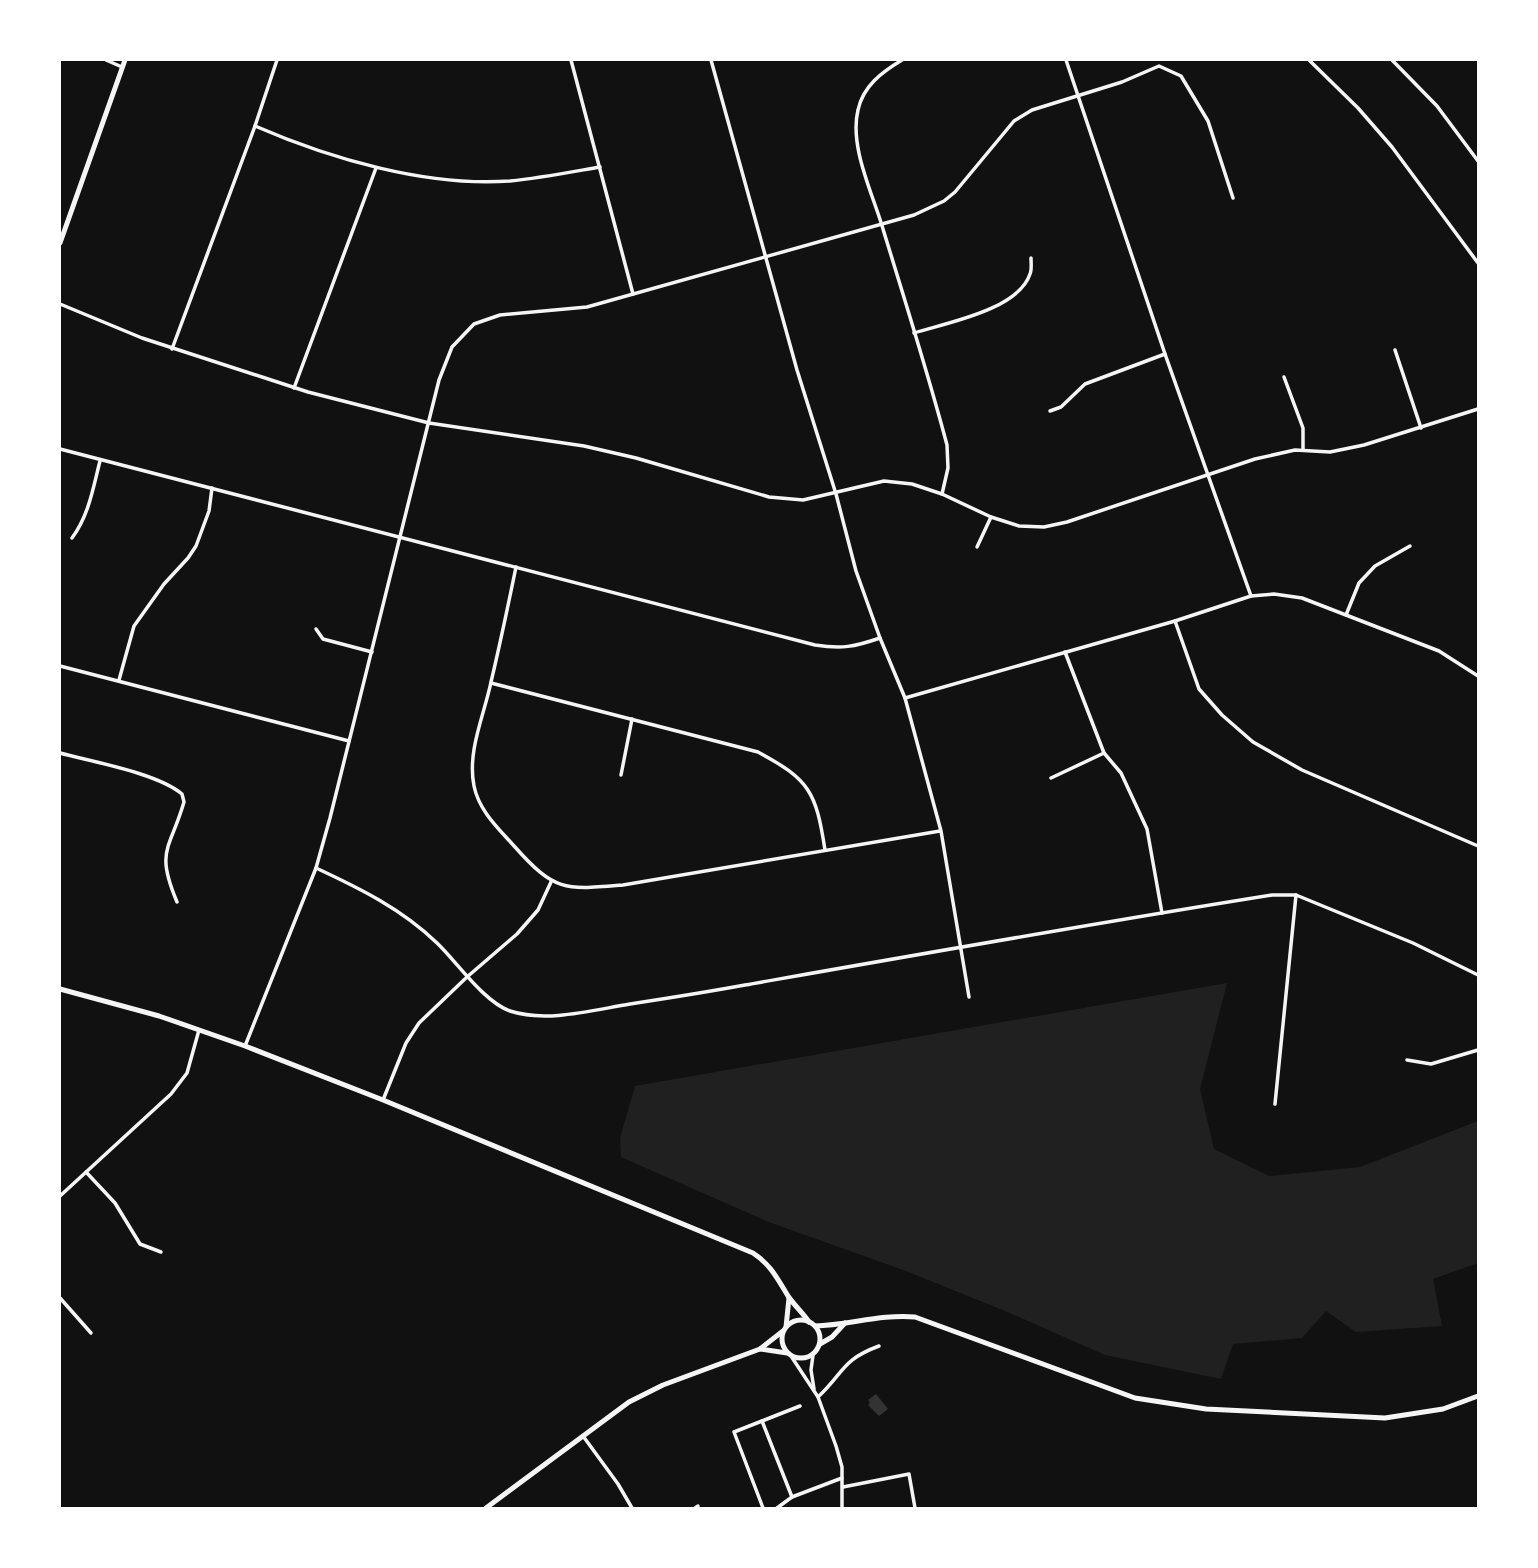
<svg xmlns="http://www.w3.org/2000/svg" width="1538" height="1568" viewBox="0 0 1538 1568" font-family="Lora,serif">
<style>
.green{fill:#202020}
.water{fill:#333}
.lines{fill:none;stroke-linecap:round;stroke-linejoin:round}
.minor{stroke:#f5f5f5;stroke-width:3.5}
.tertiary{stroke:#f5f5f5;stroke-width:5}
.secondary{stroke:#f5f5f5;stroke-width:5}
</style>
<rect width="100%" height="100%" fill="#111"/>
<path class="green" d="M1227,983l-27,106 14,60 55,27 91,-9 118,-46v142l-45,16 9,47 -86,6 -30,-21 -24,27 -69,6 -12,35 -116,-24 -100,-44 -99,-40 -140,-50 -145,-64 -1,-19 15,-52z"/>
<path class="water" d="M876,1394l12,15 -9,7 -11,-11 2,-2 -2,-3z"/>
<g class="lines">
<g class="minor">
<path d="M106,60l16,7"/>
<path d="M571,60l62,234"/>
<path d="M711,60l86,310 39,124 20,77 24,67 25,60 36,133 28,166"/>
<path d="M902,60c-20,12 -39,26 -44,50 -9,37 15,84 25,119 22,72 45,144 64,216l1,23 -6,26"/>
<path d="M1066,60l99,294 86,242"/>
<path d="M1309,60l49,48 34,39 86,116"/>
<path d="M1392,60l45,46 41,55"/>
<path d="M255,126c76,33 172,61 255,55 30,-3 61,-9 90,-14"/>
<path d="M60,304l82,34 166,54 121,31 155,23 52,12 133,39 34,3 81,-19 28,3 30,10 49,23 28,9 25,1 23,-5 188,-63 40,-9 35,2 34,-7 114,-36"/>
<path d="M914,333c32,-10 104,-23 116,-59 2,-4 1,-11 1,-16"/>
<path d="M172,349l83,-223 22,-66"/>
<path d="M1395,350l26,78"/>
<path d="M1284,377l19,51v22"/>
<path d="M294,388l82,-220"/>
<path d="M1050,411l11,-4 24,-23 80,-30"/>
<path d="M60,449l755,196c27,4 39,2 65,-7"/>
<path d="M72,538c17,-23 21,-50 28,-77"/>
<path d="M977,547l14,-30"/>
<path d="M516,567c-8,39 -16,77 -25,115 -7,34 -24,69 -17,104 5,25 25,43 41,61 40,45 50,43 108,38l317,-54"/>
<path d="M1346,615l13,-32 16,-17 35,-20"/>
<path d="M1175,621l24,68 23,26 31,27 49,28 176,76"/>
<path d="M316,629l7,10 49,13"/>
<path d="M1065,652l39,101 17,20 26,56 15,84"/>
<path d="M60,666l289,75"/>
<path d="M119,680l15,-54 30,-42 24,-26 8,-12 13,-35 3,-23"/>
<path d="M491,683l267,69c52,28 58,40 67,98"/>
<path d="M905,698l270,-77 76,-25 23,-2 28,4 137,53 39,25"/>
<path d="M60,753c33,9 97,20 122,41l2,8c-14,48 -29,48 -7,100"/>
<path d="M621,775l11,-56"/>
<path d="M1051,778l53,-25"/>
<path d="M316,868c43,20 86,41 121,75 19,18 47,59 73,68 37,12 83,-1 120,-7 39,-6 77,-12 115,-19 176,-31 351,-62 527,-90h24l117,48 65,32"/>
<path d="M245,1046l71,-178 14,-50 109,-438 13,-33 22,-23 26,-9 87,-8 327,-92 30,-14 11,-9 59,-71 18,-11 90,-28 37,-16 22,10 27,45 25,77"/>
<path d="M1407,1060l24,4 47,-14"/>
<path d="M383,1100l23,-57 13,-20 48,-46 50,-43 21,-24 13,-28"/>
<path d="M1275,1104l21,-209"/>
<path d="M86,1172l29,31 25,41 21,8"/>
<path d="M60,1196l111,-102 16,-21 12,-43"/>
<path d="M60,1298l31,35"/>
<path d="M813,1355l-2,15 3,19"/>
<path d="M791,1356l27,41 18,49 6,21v41"/>
<path d="M818,1397c26,-24 23,-37 61,-51"/>
<path d="M762,1421l38,-15"/>
<path d="M583,1436l35,48 14,24"/>
<path d="M843,1487l66,-13 6,34"/>
<path d="M695,1508l3,-2"/>
<path d="M763,1508l-29,-76 28,-11 30,76 50,-19"/>
<path d="M777,1508l15,-11"/>
</g>
<g class="tertiary">
<path d="M60,989l99,27 86,30 138,54 370,153c18,12 24,25 35,43 6,9 15,17 21,26"/>
<path d="M786,1327l3,-29"/>
</g>
<g class="secondary">
<path d="M60,243l65,-183"/>
<circle cx="801" cy="1339" r="19"/>
<path d="M815,1326c34,-1 66,-12 100,-9l220,81 71,11 179,9 58,-9 35,-13"/>
<path d="M820,1344l12,-7 13,-14"/>
<path d="M760,1349l27,4"/>
<path d="M486,1508l143,-106 34,-17 97,-36 23,-18"/>
</g>
</g>
<rect width="1538" height="1568" fill="none" stroke="#ffffff" stroke-width="122"/>
</svg>
